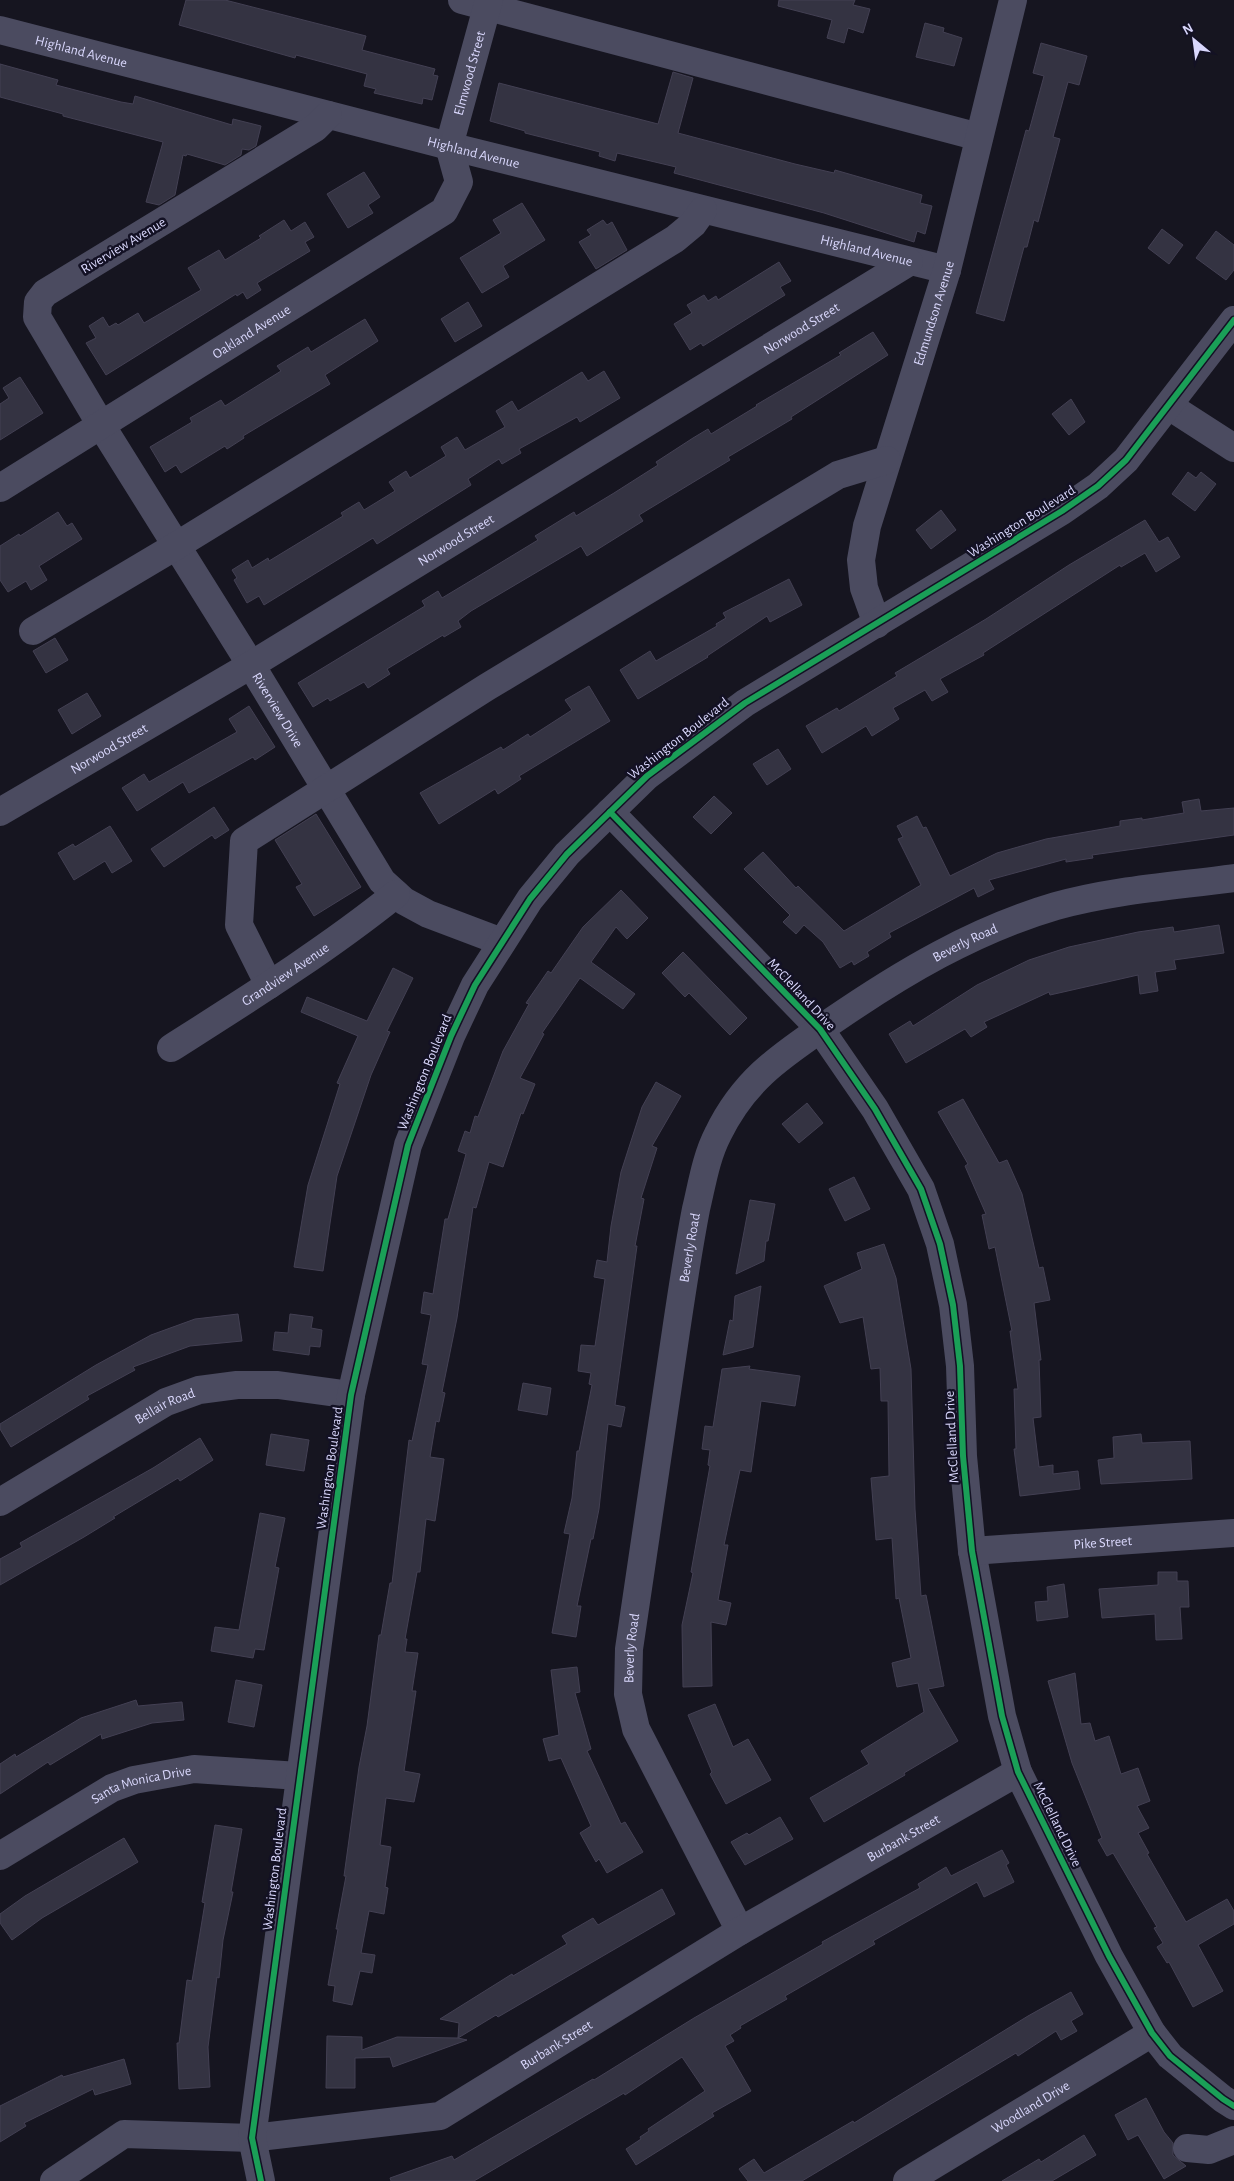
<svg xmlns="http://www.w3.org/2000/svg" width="1234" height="2181" viewBox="0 0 1234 2181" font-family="'Alegreya Sans',sans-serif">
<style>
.building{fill:#343342;stroke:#434053}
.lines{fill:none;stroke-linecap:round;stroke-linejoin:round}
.minor{stroke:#4b4b60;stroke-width:28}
.cycleway-casing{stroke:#131124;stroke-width:9}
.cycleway{stroke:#1a9f57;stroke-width:6}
.labels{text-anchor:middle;stroke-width:5;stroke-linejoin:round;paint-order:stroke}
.street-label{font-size:14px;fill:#d9d7fc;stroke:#131124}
</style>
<rect width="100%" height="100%" fill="#161520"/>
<g class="building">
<path d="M186,0h39l141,36 -4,14 73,19 -2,6 5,1 -6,24 -9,-2 -1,6 -48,-11 2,-4 -12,-3 3,-12 -71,-19 -1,3 -116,-33z"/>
<path d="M779,0h76l-2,5 17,4 -7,24 -15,-5 -4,15 -17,-5 5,-18 -54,-14z"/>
<path d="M925,23l19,5 -1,4 19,6 -8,28 -38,-9z"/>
<path d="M1041,43l46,13 -8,29 -11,-3 -15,55 7,2 -22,83 -4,-2 -7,27h-3l-20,74 -28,-8 50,-183 3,1 15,-55 -11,-3z"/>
<path d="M0,64l58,16 -2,5 65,17 12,2 2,-8 97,29 1,-6 28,7 -5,20 -7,4 -7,-1 -1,6 -16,10 -38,-11 -1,2 -3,-1 -8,40 -16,10 -13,-3 17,-60 -100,-26v-2l-63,-17z"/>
<path d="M673,72l20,6 -15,55 117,31 39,9 1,-3 87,25 -2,8 12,3 -7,28 -8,-3 -3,11 -90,-29 -150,-40 2,-6 -59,-14 -2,8 -16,-5 1,-4 -75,-19v-2l-35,-10 9,-38 159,41z"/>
<path d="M364,172l16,25 -12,8 5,8 -25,15 -21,-34z"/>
<path d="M522,203l23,37 -42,26 6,11 -27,16 -22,-35 41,-25 -8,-13z"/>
<path d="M284,220l7,11 14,-9 9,15 -9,5 5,9 -53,32 4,7 -14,9 -4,-7 -6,4 -1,-2 -130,81 -20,-32 10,-5 -7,-12 14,-9 6,10 7,-4 2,2 20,-12 6,10 57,-33 -13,-22 31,-18 6,10 36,-22 -2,-2z"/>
<path d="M603,220l4,5 5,-3 15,28 -31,19 -17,-27 12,-7 -4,-5z"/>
<path d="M1162,229l21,16 -14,19 -21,-16z"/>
<path d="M1216,231l18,14v25l-8,10 -30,-22z"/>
<path d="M779,262l12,19 -11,6 5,8 -82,51 -2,-3 -11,7 -16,-26 18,-11 -5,-8 17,-10 4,6 8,-5 2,4z"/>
<path d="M468,302l14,24 -27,16 -14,-23z"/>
<path d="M365,319l13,22 -53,34 5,9 -87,52 1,2 -17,11 -2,-3 -44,27 -5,-8 -11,7 -15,-25 42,-25 -2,-4 31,-18 4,6 56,-35 -4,-5 31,-19 3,5z"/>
<path d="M873,332l15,23 -97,62 1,2 -64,38 2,3 -91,55 4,6 -56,35 -6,-10 -110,65 -13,10 3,6 -17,10 -1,-2 -56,34 3,5 -22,14 -4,-6 -34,19 -2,-3 -15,9 -15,-24 127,-77 -3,-5 16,-10 4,7 45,-27 51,-31 -3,-4 39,-24 2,4 38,-23 44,-28 -2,-3 37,-24 15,-9 3,5 46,-28 -1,-1 85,-50 -2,-2z"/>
<path d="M604,371l16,27 -40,24 -3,-5 -58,32 2,4 -19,11 -3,-5 -31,20 3,6 -94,59 -4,-6 -109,67 -5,-9 -12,7 -13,-23 3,-2 -5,-8 16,-10 4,8 16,-10 1,3 74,-45 -2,-3 18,-11 5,8 31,-19 -6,-9 17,-11 4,7 36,-22 -5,-9 16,-10 8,13 40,-23 -9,-16 16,-10 6,10 64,-39 6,9z"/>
<path d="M20,377l23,36 -43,27v-36l9,-6 -6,-10z"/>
<path d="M1071,399l14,23 -16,13 -17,-21z"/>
<path d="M1188,472l8,6 5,-6 15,12 -21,27 -23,-17z"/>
<path d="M941,510l15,20 -25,19 -15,-19z"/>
<path d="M58,512l9,14 5,-3 10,16 -43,27 8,14 -16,10 -5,-9 -18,11 -8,-12v-34l19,-12 1,2z"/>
<path d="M1145,520l14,22 9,-5 12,20 -24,15 -11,-19 -24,14 -1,-2 -137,88 1,2 -44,24 8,13 -16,9 -7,-11 -32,18 6,11 -27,17 -6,-10 -44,27 -16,-27 31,-18 2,3 58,-35 -2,-3 91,-54 83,-54z"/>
<path d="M789,579l13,26 -32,17 -3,-6 -60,40 1,1 -70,42 -18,-29 30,-19 6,10 61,-35 -1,-2 10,-6 -3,-5z"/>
<path d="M55,638l13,22 -22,13 -13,-22z"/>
<path d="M589,686l21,35 -91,55 2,3 -23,15 -3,-5 -56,35 -19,-31 81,-46 2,3 25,-16 2,3 42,-27 -7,-10z"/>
<path d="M87,693l14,23 -29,18 -14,-24z"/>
<path d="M249,706l26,41 -20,13 -2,-3 -64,36 -6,-11 -46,29 -15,-23 22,-14 5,8 88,-50 -8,-13z"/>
<path d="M778,749l13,20 -24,16 -14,-21z"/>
<path d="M714,796l18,17 -21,21 -18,-17z"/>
<path d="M1199,799l2,12 33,-3v27l-142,20 1,3 -27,4v-3l-77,21 5,9 -16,8 -4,-9 -85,45 2,4 -24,15 2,4 -15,9 -2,-4 -12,7 -17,-26 -19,-17 -8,9 -13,-12 7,-7 -46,-46 19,-17 33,36 2,-2 46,45 77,-46 -23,-46 5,-2 -6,-11 20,-10 6,12 3,-1 24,49 47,-23 49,-14 74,-13v-5l22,-3v2l42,-7 -2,-11z"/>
<path d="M214,807l15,23 -14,9 -3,-4 -48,32 -13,-18z"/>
<path d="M316,814l45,73 -47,29 -18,-29 6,-3 -27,-44z"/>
<path d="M110,826l22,35 -20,12 -7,-12 -31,19 -16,-27 15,-9 2,3z"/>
<path d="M621,890l27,28 -21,21 -11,-12 -25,35 44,32 -12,15 -43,-31 -38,55 2,1 -24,44 15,6 -12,30 -2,-1 -18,54 -14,-5 -13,46 -3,-1 -16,111 -15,74 3,1 -6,29 -3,-1 -6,36 14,2 -9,62 -9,-2 -6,53h-3l-12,67h2l-2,13 13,1 -6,38h4l-12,80 16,3 -6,28 -28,-4 -6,47 11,2 -6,40 3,1 -4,26 -15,-3 -8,42 14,2 -3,18 -12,-2 -8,34 -19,-4 2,-15 -7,-1 10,-56h-2l10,-53h-2l15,-109 8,-41 12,-91h2l9,-52h2l17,-143 3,1 16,-76 -6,-1 9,-49 -10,-2 3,-21 9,2 12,-75h3l18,-65 -8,-3 7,-20 5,2 5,-17 3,1 25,-66 26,-47 -3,-1 22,-32 3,2 32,-46z"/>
<path d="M1219,925l5,28 -50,7 2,9 -21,3 3,19 -18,3 -2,-19 -88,20 -1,-3 -65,30 3,5 -16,10 -6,-8 -59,34 -17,-29 21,-13 3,5 64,-41 52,-25 40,-13 69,-15 35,-5 1,5z"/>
<path d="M683,952l64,66 -17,17 -41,-42 -4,4 -23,-24z"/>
<path d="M393,968l20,10 -26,53 3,1 -19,43 -34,101 -14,95 -29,-4 14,-82 32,-101 -3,-1 21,-47 -57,-24 6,-15 60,24z"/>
<path d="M656,1082l25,14 -29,50 5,2 -16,50 3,1 -9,47h2l-22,159 10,2 -4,20 -13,-3 -9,85 -6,30h-2l-14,67h4l-5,31 -24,-4 18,-99 -6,-1 8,-35 5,-47h2l13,-66 -3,-1 2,-11 -13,-2 3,-26 14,1 10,-67 -11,-2 3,-17 10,2 4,-36 10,-54 21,-65z"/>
<path d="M963,1099l36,64 8,-3 15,34 17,74 4,-1 7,33 -16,3 7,57h-2l2,57 -8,1 6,49 14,-2v9l25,-3 2,18 -60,7 -6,-47h2l-2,-60h4l-8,-58h2l-17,-84 -6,2 -7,-34 4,-1 -21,-48 3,-2 -30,-52z"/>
<path d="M807,1103l16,20 -24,20 -17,-19z"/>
<path d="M854,1177l16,32 -25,12 -16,-32z"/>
<path d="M750,1200l25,4 -7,37h-2l-2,20 -28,13z"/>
<path d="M884,1244l12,34 15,91 4,140 6,87 5,-1 18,91 -16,3 30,52 -54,32 1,2 -81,47 -14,-24 59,-34 -8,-13 63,-39 -6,-29 -21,4 -5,-24 19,-5 -12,-60 -3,1 -4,-61 -16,2 -5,-62 18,-2 -1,-75h-7l-1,-33 -9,1 -8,-52 -23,6 -16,-37 38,-17 -5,-16z"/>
<path d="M761,1286l-8,61 -30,8 7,-35 3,1 2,-25z"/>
<path d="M238,1314l4,27 -52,5 -57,21 2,3 -48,26 2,3 -78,48 -11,-18v-5l96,-59 55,-30 44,-16z"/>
<path d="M290,1314l23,3 -2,11 11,2 -2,17 -10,-1 -1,9 -36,-5 2,-18 13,1z"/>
<path d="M750,1366l-1,3 51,7 -5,30 -34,-5 -10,71 -11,-2 -16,75h4l-10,55 13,3 -5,22 -15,-3 1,64 -29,1 -1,-62 11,-52 -2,-1 19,-106 -2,-1 2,-15 -8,-1 3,-23 8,1 9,-58z"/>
<path d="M523,1383l28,5 -4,27 -29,-5z"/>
<path d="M271,1434l38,6 -5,31 -38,-6z"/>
<path d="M1141,1434l1,9 48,-2 2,38 -91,5 -3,-24 16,-2 -1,-21z"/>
<path d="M200,1438l13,22 -33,21 -2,-3 -65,39 2,1 -31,19 -84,48v-26l22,-12 -2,-4 133,-75z"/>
<path d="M260,1513l25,5 -10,49 4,1 -15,82 -9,-1 -2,9 -42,-7 4,-24 24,3z"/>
<path d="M1158,1572h19v9h11l1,26h-9l2,32 -26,1 -1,-26 -53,4 -3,-29 59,-4z"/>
<path d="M1064,1584l4,33 -31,4 -2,-19 13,-1 -1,-14z"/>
<path d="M577,1667l3,25 -5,1 16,56 -4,2 34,73 4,-2 18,30 -36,21 -8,-14 -3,3 -16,-29 11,-7 -30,-68 -12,3 -6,-22 16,-4 -8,-65z"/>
<path d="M1075,1673l6,51 9,-1 5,18 14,-5 12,38 17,-6 12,33 -13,5 12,22 -11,5 11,20 -2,1 39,68 41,-23 7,12v13l-36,21 25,46 -30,16 -24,-45 -2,1 -10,-16 6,-4 -9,-15 3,-1 -44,-74 -6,3 -9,-16 4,-2 -30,-75 -24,-82z"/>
<path d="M236,1680l26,5 -8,42 -26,-5z"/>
<path d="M136,1700l2,6 44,-4 2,18 -32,3 -50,16 -1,-5 -51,31 -2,-3 -48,32v-30l15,-10 1,3 65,-39z"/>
<path d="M715,1704l18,43 15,-8 23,41 -45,24 -16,-30 2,-2 -24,-57z"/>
<path d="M780,1817l13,22 -48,26 -14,-23 16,-9 2,2z"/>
<path d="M215,1825l27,4 -11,63h2l-10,48 -4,38 -2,-1 -9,70 2,40 -31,2 -2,-46h2l8,-63 5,1 13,-78 -3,-1z"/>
<path d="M124,1838l14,24 -96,56 -30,22 -12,-17v-9l25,-18z"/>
<path d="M1002,1850l7,13 -3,2 8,17 -30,15 -7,-15 -104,59 2,3 -90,52 2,3 -47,27 1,2 -11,7 4,6 -9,5 26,45 -39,22 2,3 -78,49 -10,-16 15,-10 -1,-2 9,-6 -1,-2 57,-38 -23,-34 -57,38 -1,-2 -150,88h-83l-1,-3 62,-22 2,4 139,-81 1,1 100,-62 129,-74 -1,-2 98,-54 -2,-4 28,-17 5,9z"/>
<path d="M662,1889l13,25 -177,103 -2,-2 -38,23 9,2 -74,27 -3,-10 -35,1v30h-29l1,-52 35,1v13l35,-13 61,1 1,-15 -19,-4 72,-45 1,2 54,-32 -5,-8 31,-18 5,7z"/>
<path d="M1071,1992l12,22 -12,7 6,10 -16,9 -5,-9 -38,25 -2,-3 -214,128h-54l-9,-12 15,-10 10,14 89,-52 1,2 174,-107z"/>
<path d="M124,2059l7,25 -36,11 -2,-6 -69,34 2,3 -26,16v-36l62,-31 1,2z"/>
<path d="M1146,2098l18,34 9,11v12l13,11 -22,13 -26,-44 -10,5 -13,-25z"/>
<path d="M1084,2135l12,20 -44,26h-50l37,-22 2,3z"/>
</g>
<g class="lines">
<g class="minor">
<path d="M462,0l517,137"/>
<path id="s1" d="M0,30l449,116 498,124"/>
<path id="s2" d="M328,115l-13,13 -270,165 -7,9 -1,15 64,108 150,240 131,216 22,20 24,13 74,28"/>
<path d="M1169,406l65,42"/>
<path id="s3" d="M0,488l444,-277 15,-29 -10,-36 40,-146"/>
<path id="s4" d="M877,624l-13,-36 -3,-28 6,-34 80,-256 66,-270"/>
<path d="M33,631l143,-85 499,-307 18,-15 10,-14"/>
<path id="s5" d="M0,812l251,-147 658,-403"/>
<path d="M610,812l210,217 55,80 46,80 19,55 13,61 7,61 3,90 9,95 30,165 16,56 91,184 43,77 18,23 53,43 11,7"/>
<path d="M269,985l-30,-60 5,-84 243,-154 351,-212 49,-15"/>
<path id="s6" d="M171,1048c77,-49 154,-97 225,-154"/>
<path id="s7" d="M0,1502l166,-100 33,-12 38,-5h41l73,10"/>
<path id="s8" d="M972,1551l262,-18"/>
<path id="s9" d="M0,1856l112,-68 22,-8 60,-11 105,7"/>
<path id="s10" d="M740,1931l-104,-202 -8,-35 1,-45c16,-106 31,-212 47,-318 6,-40 12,-81 20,-122 6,-25 10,-52 22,-75 27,-56 65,-79 114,-113 70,-48 142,-91 224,-115 57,-16 119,-20 178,-28"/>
<path d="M1187,2148l22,2 25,-10"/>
<path id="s11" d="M54,2181l70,-47 128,4 188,-22 300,-185 278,-159"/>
<path d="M261,2181l-9,-43 99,-743 57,-250 43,-109 24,-51 55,-86 37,-45 80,-78 98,-73 317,-192 36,-25 28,-26 108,-140"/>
<path id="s12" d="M907,2181l245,-148"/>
</g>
<defs>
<g id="cycleway">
<path d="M610,812l210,217 55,80 46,80 19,55 13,61 7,61 3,90 9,95 30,165 16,56 91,184 43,77 18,23 53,43 11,7"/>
<path d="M261,2181l-9,-43 99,-743 57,-250 43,-109 24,-51 55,-86 37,-45 80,-78 98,-73 317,-192 36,-25 28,-26 108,-140"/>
</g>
</defs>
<use href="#cycleway" class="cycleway-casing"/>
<use href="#cycleway" class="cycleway"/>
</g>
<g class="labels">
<g class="street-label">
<text dy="5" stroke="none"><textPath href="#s1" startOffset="84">Highland Avenue</textPath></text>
<text dy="5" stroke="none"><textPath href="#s3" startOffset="669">Elmwood Street</textPath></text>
<text dy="5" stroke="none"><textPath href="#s1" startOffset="489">Highland Avenue</textPath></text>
<text transform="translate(123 245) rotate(-31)" y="5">Riverview Avenue</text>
<text dy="5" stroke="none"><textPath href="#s1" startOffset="894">Highland Avenue</textPath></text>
<text dy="5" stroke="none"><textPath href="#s4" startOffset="324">Edmundson Avenue</textPath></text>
<text dy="5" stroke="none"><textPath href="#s5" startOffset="936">Norwood Street</textPath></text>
<text dy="5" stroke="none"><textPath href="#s3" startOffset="296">Oakland Avenue</textPath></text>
<text transform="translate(1021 521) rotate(-32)" y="5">Washington Boulevard</text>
<text dy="5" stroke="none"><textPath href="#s5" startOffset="531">Norwood Street</textPath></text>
<text dy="5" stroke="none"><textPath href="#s2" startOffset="822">Riverview Drive</textPath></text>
<text transform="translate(678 738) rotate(-38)" y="5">Washington Boulevard</text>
<text dy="5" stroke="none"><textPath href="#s5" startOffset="126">Norwood Street</textPath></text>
<text dy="5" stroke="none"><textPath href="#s10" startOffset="1149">Beverly Road</textPath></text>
<text dy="5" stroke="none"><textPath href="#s6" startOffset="136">Grandview Avenue</textPath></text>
<text transform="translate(802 994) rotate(47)" y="5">McClelland Drive</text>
<text transform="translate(424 1072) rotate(-68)" y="5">Washington Boulevard</text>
<text dy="5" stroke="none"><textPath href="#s10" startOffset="714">Beverly Road</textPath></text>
<text dy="5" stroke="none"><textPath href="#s7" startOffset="191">Bellair Road</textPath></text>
<text transform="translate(951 1437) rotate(-93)" y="5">McClelland Drive</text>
<text transform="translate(329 1468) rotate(-82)" y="5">Washington Boulevard</text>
<text dy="5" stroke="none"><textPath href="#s8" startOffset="131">Pike Street</textPath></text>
<text dy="5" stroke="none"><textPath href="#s10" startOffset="309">Beverly Road</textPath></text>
<text dy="5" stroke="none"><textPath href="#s9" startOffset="160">Santa Monica Drive</textPath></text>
<text transform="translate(1058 1824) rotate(64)" y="5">McClelland Drive</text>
<text dy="5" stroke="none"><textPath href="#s11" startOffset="942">Burbank Street</textPath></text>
<text transform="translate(274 1869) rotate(-83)" y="5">Washington Boulevard</text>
<text dy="5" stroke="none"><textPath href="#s11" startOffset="538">Burbank Street</textPath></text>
<text dy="5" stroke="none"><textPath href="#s12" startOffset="144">Woodland Drive</textPath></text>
</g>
</g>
<g transform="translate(1194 40) rotate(331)" stroke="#131124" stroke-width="4" paint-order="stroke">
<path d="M0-4L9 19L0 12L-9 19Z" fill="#d9d7fc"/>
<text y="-8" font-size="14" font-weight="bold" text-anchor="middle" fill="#d9d7fc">N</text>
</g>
</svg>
